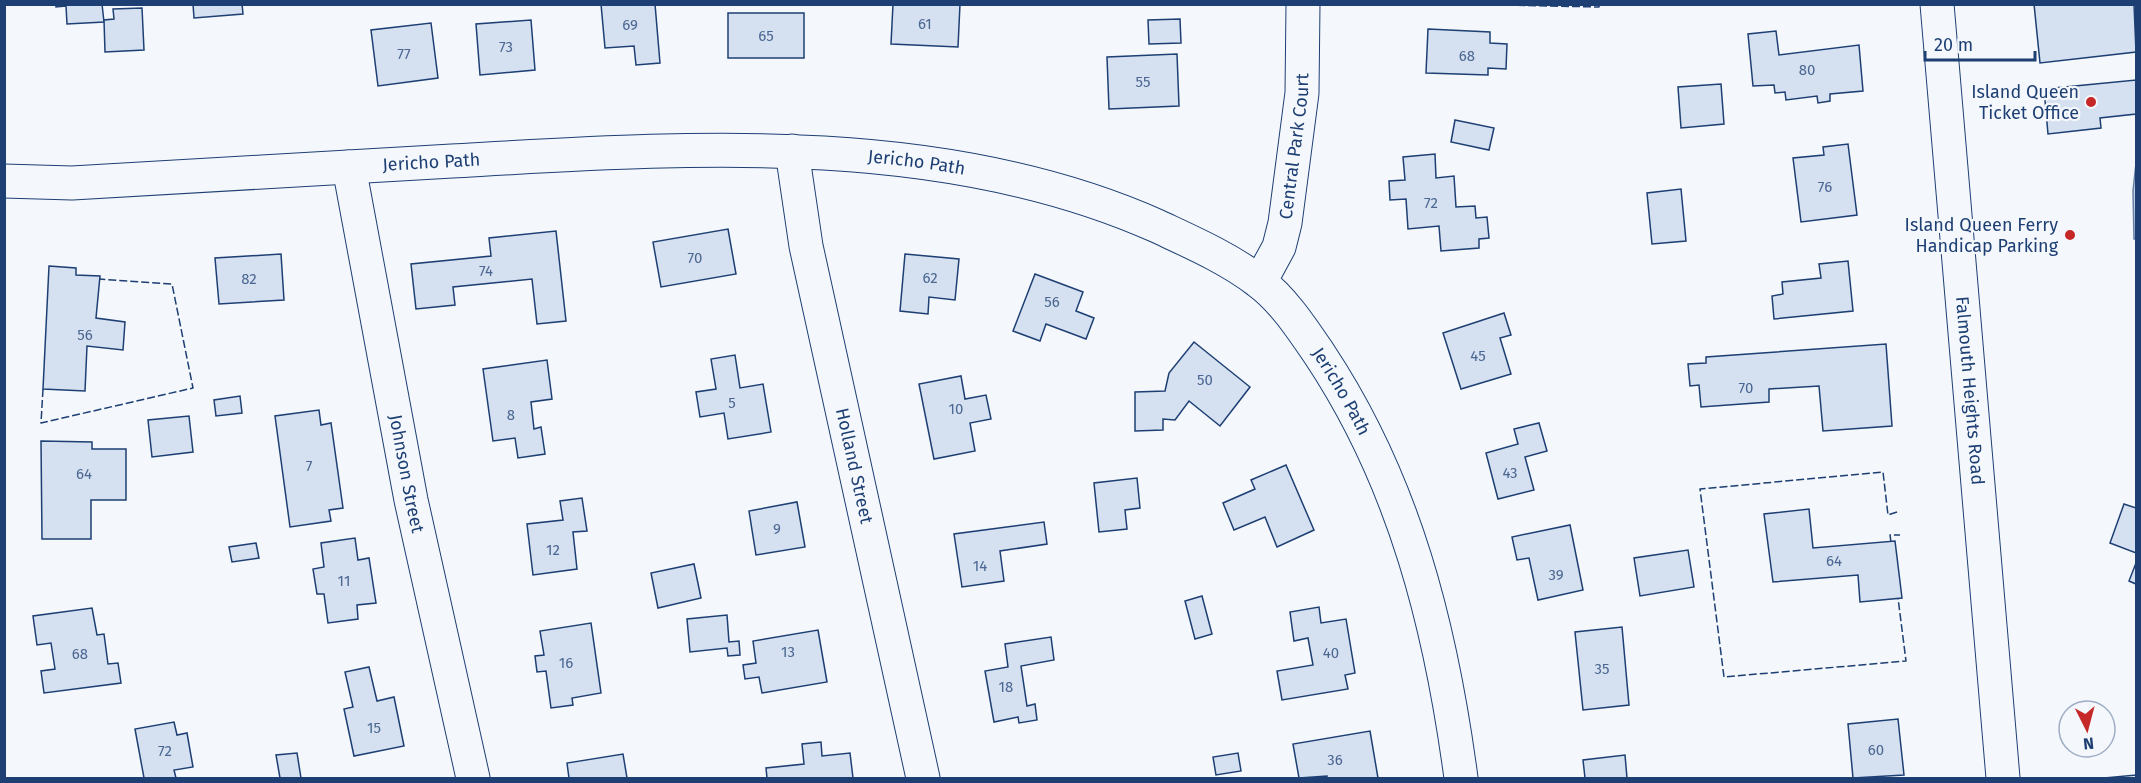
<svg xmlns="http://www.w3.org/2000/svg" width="2141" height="783" viewBox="0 0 2141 783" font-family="'Fira Sans',sans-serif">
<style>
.water{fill:#bed0e5;stroke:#687fa3;stroke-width:1.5}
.building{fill:#d5e0f0;stroke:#1d3f73;stroke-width:1.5}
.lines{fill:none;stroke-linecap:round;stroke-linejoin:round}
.street-casing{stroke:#1d3f73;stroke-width:35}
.secondary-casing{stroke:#1d3f73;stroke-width:35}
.street{stroke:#f4f7fb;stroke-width:33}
.secondary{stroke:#f4f7fb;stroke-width:33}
.fence{stroke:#1d3f73;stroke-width:1.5;stroke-dasharray:8 3;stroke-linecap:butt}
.poi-dot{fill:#c62828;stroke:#f4f7fb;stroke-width:2}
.labels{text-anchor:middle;stroke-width:4.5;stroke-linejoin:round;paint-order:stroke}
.number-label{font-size:15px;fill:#4b6792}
.poi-label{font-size:18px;fill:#1d3f73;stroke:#f4f7fb;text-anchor:end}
.street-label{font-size:18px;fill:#1d3f73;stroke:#f4f7fb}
</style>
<rect width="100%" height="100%" fill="#f4f7fb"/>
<path class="water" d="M2136,163v76h-2l-1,-48z"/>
<g class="building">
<path d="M56,4h46l2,18 -37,2 -1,-18 -10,1z"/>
<path d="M193,4h49l1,10 -49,4z"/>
<path d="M601,4h54l5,59 -24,2 -2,-19 -29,2z"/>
<path d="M893,4h67l-2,43 -67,-3z"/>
<path d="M2034,4h100l2,48 -96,11z"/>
<path d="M142,8l2,42 -39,2 -1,-32 10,-1 -1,-10z"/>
<rect x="728" y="13" width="76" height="45"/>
<path d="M1180,19l1,24 -32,1 -1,-24z"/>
<path d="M531,20l4,50 -55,5 -4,-51z"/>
<path d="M431,23l7,55 -60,8 -7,-56z"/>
<path d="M1428,29l62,3v11l17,1 -1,25 -18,-1v7l-62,-2z"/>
<path d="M1776,31l3,24 80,-10 4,46 -33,3v7l-12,2 -1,-7 -31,4 -1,-8 -10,1 -1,-8 -21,1 -5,-52z"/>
<path d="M1177,54l2,52 -70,3 -2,-52z"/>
<path d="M2136,80v34l-36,4 1,10 -53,6 -4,-45z"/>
<path d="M1721,84l3,40 -43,4 -3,-41z"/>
<path d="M1455,120l39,8 -5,22 -38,-8z"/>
<path d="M1848,144l9,71 -56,7 -8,-64 31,-3 -1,-8z"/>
<path d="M1435,154l1,24 18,-2 2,31 19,-1 1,12 11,-1 2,21 -10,1v9l-38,3 -2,-25 -31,3 -2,-30 -16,1 -1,-19 16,-1 -2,-23z"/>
<path d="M1681,189l5,52 -34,3 -5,-51z"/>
<path d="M728,229l8,45 -75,13 -8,-45z"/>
<path d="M556,231l10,90 -29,3 -5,-45 -79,8 2,18 -39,4 -5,-45 80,-8 -2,-18z"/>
<path d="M281,254l3,46 -65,4 -4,-46z"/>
<path d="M905,254l54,5 -4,41 -26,-3 -1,17 -28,-3z"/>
<path d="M1848,261l5,50 -79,8 -2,-23 11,-2 -1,-12 39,-4 -2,-14z"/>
<path d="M49,266l27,2v7l24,1 -4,42 29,4 -2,28 -36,-4 -2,45 -42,-2z"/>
<path d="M1035,274l48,18 -7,19 18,7 -8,21 -40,-15 -6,17 -27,-10z"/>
<path d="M1504,313l7,22 -11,3 11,36 -50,15 -18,-56z"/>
<path d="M1194,342l56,45 -30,39 -31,-25 -14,19 -12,-1v11l-28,1v-39l30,-1 4,-18z"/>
<path d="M1886,344l6,82 -69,5 -4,-45 -50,3v13l-68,5 -2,-22 -9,1 -2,-22 18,-1v-6z"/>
<path d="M735,355l5,33 23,-4 8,48 -43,7 -4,-26 -24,4 -4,-25 20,-3 -5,-30z"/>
<path d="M547,360l5,39 -21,3 3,27 7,-2 4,27 -27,4 -3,-20 -22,3 -10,-72z"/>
<path d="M961,376l4,23 21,-4 5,24 -21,4 5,28 -41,8 -15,-75z"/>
<path d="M240,396l2,17 -26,3 -2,-16z"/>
<path d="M319,410l2,15 10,-2 12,85 -14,2 2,11 -41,6 -15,-111z"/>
<path d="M189,416l4,36 -41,5 -4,-37z"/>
<path d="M1539,423l8,28 -22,6 9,33 -36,9 -12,-46 32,-9 -4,-15z"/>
<path d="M41,441l51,1v7h34v51h-35v39h-49z"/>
<path d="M1286,465l28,65 -37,17 -12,-30 -31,13 -11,-27 32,-14 -4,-9z"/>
<path d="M1137,478l3,30 -15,2 2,19 -28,3 -5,-49z"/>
<path d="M582,498l5,33 -14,1 4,37 -44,6 -6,-51 36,-4 -3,-19z"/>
<path d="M797,502l8,45 -49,8 -7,-44z"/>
<path d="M2124,504l12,4v45l-26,-10z"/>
<path d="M1809,509l4,39 82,-7 7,57 -42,4 -2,-27 -85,7 -9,-68z"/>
<path d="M1044,522l3,22 -47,7 4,30 -42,6 -8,-53z"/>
<path d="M1570,525l13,65 -45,10 -9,-42 -12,2 -5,-23z"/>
<path d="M355,538l3,22 11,-2 7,45 -19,2 1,14 -30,4 -4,-29h-7l-4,-25 11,-2 -3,-24z"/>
<path d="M256,543l3,15 -27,4 -3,-15z"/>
<path d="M1688,550l6,37 -54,9 -6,-38z"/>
<path d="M2136,563v21l-7,-3z"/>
<path d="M694,564l7,34 -43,10 -7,-35z"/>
<path d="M1202,596l10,38 -17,5 -10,-38z"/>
<path d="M1319,607l2,16 25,-4 9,54 -10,2 3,14 -66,11 -5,-29 36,-6 -5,-27 -14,3 -4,-29z"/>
<path d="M92,608l5,27 7,-1 4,30 10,-1 3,20 -77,10 -3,-22 14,-2 -4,-26 -14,2 -4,-29z"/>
<path d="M727,615l2,27 10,-1 1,14 -12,1 -1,-8 -37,4 -3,-33z"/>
<path d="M591,623l10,70 -29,5 1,7 -22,3 -5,-37 -9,1 -2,-16 9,-1 -4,-24z"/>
<path d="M1622,627l7,78 -46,5 -8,-78z"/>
<path d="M818,630l9,52 -65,11 -3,-16 -14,2 -2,-14 13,-2 -3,-22z"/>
<path d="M1051,637l3,23 -33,6 6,40 8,-2 2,16 -18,3 -1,-6 -24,5 -9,-51 23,-4 -3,-23z"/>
<path d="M369,667l8,34 17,-4 10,49 -50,10 -10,-47 9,-2 -8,-35z"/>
<path d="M1898,719l6,56 -51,3 -5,-54z"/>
<path d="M174,722l3,13 10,-2 6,34 -19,3 2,8h-32l-9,-49z"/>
<path d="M1370,731l8,47h-51v-2l-28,2 -6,-34z"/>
<path d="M821,742l1,14 28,-3 3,25h-86l-1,-10 38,-4 -2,-20z"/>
<path d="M297,753l4,25h-21l-4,-23z"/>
<path d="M1238,753l3,18 -25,4 -3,-18z"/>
<path d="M623,754l4,24h-58l-2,-15z"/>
<path d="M1625,755l2,23h-42l-2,-18z"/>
<path d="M2136,775v3h-32z"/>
</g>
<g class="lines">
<defs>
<g id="street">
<path id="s1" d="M792,151l14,95 117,532"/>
<path id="s2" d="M349,167l62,333 62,278"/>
<path id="s3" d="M1260,282l19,-35 6,-24 17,-130 1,-89"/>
</g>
<g id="secondary">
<path id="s4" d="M1937,4l66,774"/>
<path id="s5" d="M4,181l68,2c127,-7 253,-15 380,-22 232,-13 487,-32 705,65 34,16 71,32 101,55 25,18 45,49 62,74 85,128 121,273 141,423"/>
</g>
</defs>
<use href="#street" class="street-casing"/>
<use href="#secondary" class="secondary-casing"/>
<use href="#street" class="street"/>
<use href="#secondary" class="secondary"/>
<g class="fence">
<path d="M1451,4l148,3v-3"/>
<path d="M43,389l-2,34 152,-35 -21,-104 -73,-5"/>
<path d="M1897,512l-9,3 -5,-43 -183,17 24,188 182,-16 -8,-63"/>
<path d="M1891,542l-1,-7h10"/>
</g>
</g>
<g class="poi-dot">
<circle cx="2091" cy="102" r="6"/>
<circle cx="2070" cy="235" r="6"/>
</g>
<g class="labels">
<g class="number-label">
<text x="925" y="29">61</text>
<text x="630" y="30">69</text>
<text x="766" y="41">65</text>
<text x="506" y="52">73</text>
<text x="404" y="59">77</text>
<text x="1467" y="61">68</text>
<text x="1807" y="75">80</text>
<text x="1143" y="87">55</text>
<text x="1825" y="192">76</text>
<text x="1431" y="208">72</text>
<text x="695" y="263">70</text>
<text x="486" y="276">74</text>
<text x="930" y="283">62</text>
<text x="249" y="284">82</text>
<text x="1052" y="307">56</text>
<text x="85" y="340">56</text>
<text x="1478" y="361">45</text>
<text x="1205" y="385">50</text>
<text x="1746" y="393">70</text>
<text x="732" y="408">5</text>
<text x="956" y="414">10</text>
<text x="511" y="420">8</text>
<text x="309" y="471">7</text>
<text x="1510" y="478">43</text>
<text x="84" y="479">64</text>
<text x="777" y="534">9</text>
<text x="553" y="555">12</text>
<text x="1834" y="566">64</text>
<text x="980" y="571">14</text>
<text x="1556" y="580">39</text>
<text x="344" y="586">11</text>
<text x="788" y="657">13</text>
<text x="1331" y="658">40</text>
<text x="80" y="659">68</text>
<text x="566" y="668">16</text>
<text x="1602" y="674">35</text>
<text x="1006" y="692">18</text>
<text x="374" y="733">15</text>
<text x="1876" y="755">60</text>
<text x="165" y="756">72</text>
<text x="1335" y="765">36</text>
</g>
<g class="poi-label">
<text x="2079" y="98">Island Queen<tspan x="2079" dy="21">Ticket Office</tspan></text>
<text x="2058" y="231">Island Queen Ferry<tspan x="2058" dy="21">Handicap Parking</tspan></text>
</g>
<g class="street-label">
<text dy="6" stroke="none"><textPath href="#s3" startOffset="142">Central Park Court</textPath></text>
<text dy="6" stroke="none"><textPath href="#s5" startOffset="428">Jericho Path</textPath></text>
<text dy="6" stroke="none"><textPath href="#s5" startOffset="914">Jericho Path</textPath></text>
<text dy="6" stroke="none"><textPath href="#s5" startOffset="1418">Jericho Path</textPath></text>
<text dy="6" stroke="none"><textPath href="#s4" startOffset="388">Falmouth Heights Road</textPath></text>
<text dy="6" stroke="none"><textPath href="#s1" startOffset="321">Holland Street</textPath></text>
<text dy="6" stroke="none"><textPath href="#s2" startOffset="312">Johnson Street</textPath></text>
</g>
</g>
<rect width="2141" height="783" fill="none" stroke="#1d3f73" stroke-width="12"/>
<g transform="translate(2087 729) rotate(174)"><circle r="28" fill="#f4f7fb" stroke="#9eadc5" stroke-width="1.5"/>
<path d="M0-4.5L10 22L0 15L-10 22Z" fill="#c62828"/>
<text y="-9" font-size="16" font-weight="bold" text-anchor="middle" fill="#1d3f73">N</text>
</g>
<path d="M1925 51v9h110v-9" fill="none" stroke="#1d3f73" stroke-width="3"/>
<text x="1934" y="51" font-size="18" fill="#1d3f73" stroke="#f4f7fb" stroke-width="4.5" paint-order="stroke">20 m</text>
</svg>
